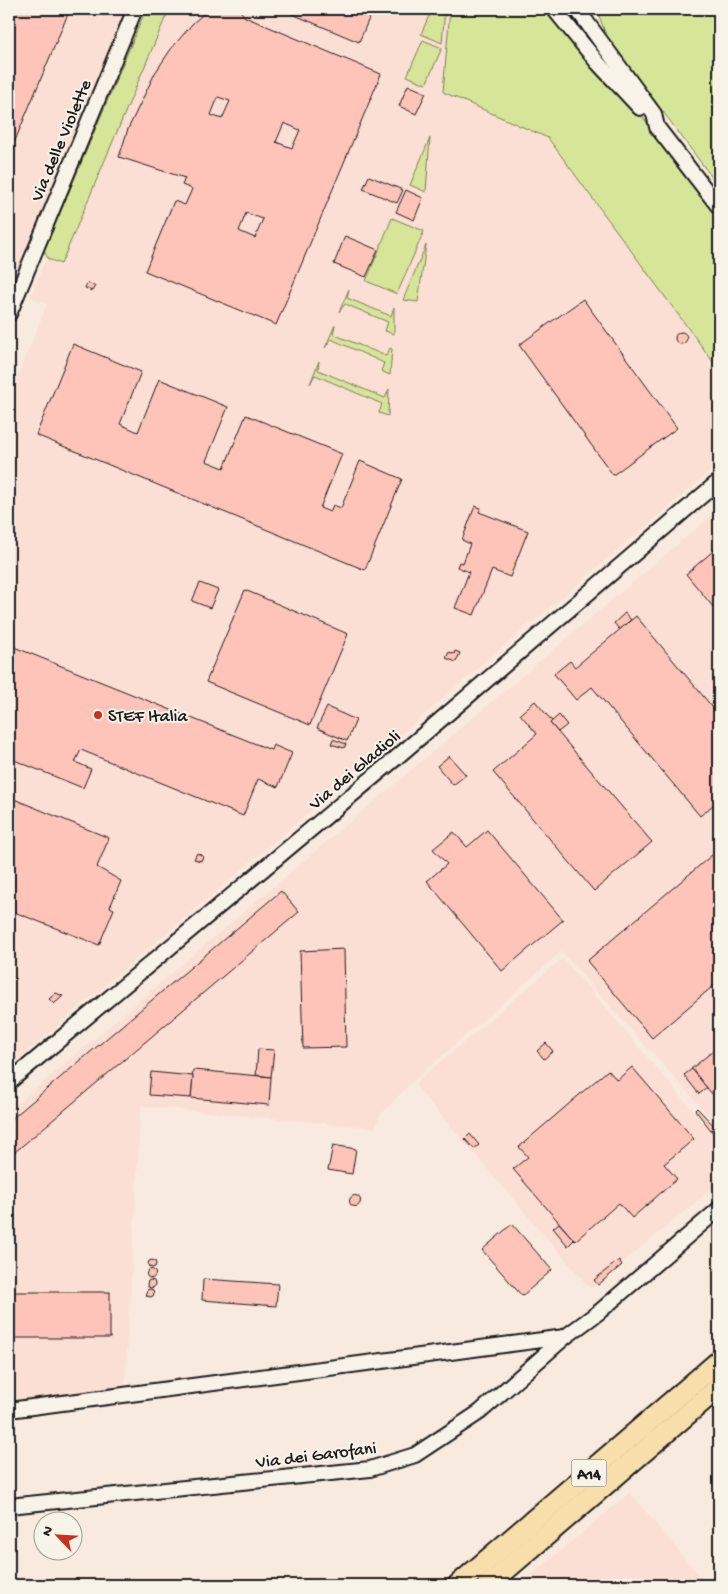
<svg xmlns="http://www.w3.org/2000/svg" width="728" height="1594" viewBox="0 0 728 1594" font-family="'Gochi Hand',sans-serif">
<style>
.built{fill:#fbdfd4}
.green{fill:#d6e598;stroke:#79805a}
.building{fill:#ffc4b9;stroke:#1c1c1c;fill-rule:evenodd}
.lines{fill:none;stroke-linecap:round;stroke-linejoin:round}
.minor-casing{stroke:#1c1c1c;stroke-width:18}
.highway-casing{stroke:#1c1c1c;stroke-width:24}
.minor{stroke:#f7f3e8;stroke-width:14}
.highway{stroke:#f8deab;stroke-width:20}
.poi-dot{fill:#c8321e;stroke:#f7f3e8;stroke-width:2}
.labels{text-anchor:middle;stroke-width:4;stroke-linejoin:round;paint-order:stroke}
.shield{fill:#f7f3e8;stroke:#5e5c59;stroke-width:1}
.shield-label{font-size:16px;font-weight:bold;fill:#1c1c1c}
.street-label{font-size:18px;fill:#1c1c1c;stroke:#f7f3e8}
.poi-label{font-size:18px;fill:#1c1c1c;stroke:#f7f3e8;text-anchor:start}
</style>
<rect width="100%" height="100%" fill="#f9eadf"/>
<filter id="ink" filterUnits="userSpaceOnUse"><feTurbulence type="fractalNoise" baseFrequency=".02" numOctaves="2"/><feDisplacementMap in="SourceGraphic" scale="10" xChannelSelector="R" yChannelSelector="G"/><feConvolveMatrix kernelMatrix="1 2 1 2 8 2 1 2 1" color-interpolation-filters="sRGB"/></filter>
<g filter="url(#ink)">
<g class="built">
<path d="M9,9h117l-117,282z"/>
<path d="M150,9h300l-7,83 105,46 171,232v94l-710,603v-669l38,-94 -17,-7z"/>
<path d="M719,509v618l-158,-175 -152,133 -30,32 -4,11 -234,-22 -16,283 -116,12v-290z"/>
<path d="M563,958l156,183v42l-128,106 -177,-205z"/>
<path d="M630,1492l77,93h-187z"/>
</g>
<g class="green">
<path d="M146,9h23l-108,255 -13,-5 -4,-8z"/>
<path d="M432,9h13l-3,34 -21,-9z"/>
<path d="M450,9h113l156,211v150l-171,-232 -105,-46z"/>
<path d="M600,9h119v178l-113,-152 -7,-19z"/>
<path d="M423,40l19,8 -16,36 -19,-8z"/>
<path d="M430,138l-4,54 -16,-7z"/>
<path d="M392,218l32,13 -27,63 -31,-13z"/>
<path d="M426,245l-8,57 -15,-2z"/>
<path d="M349,289l-2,9 44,18 3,-9v27l-9,-3 3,-9 -43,-18 -6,8z"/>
<path d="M335,325l-2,9 53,22 4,-8 2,1 -2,26 -9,-4 3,-8 -53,-24 -6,9z"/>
<path d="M319,361l-1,9 67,28 4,-9 -1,27 -9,-3 3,-9 -67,-29 -5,9z"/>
</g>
<g class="building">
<path d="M9,9h61l-61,146z"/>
<path d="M209,9h30l6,8 136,57 -105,251 -131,-54 29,-70 11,4 7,-16 -10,-4 3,-7 -66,-21 9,-28 27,-56 16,-24 22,-26zM218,97l12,4 -8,18 -11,-4zM284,123l16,7 -8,18 -16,-6zM246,213l17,6 -8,19 -16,-7z"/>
<path d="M286,9h87l-14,33 -74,-31z"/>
<path d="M408,85l18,8 -10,21 -17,-8z"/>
<path d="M369,176l34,14 -6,13 -34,-14z"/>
<path d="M406,190l17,8 -9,22 -18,-8z"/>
<path d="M345,236l33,14 -12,27 -32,-13z"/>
<path d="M87,283l8,3 -3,5 -7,-3z"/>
<path d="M583,299l94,129 -64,47 -94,-130z"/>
<circle cx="681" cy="338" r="6"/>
<path d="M73,344l68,28 -21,52 18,8 21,-53 69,28 -22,54 18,7 22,-53 96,39 -22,54 10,4 3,-7 8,3 19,-47 42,18 -37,91 -329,-135z"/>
<path d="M475,506l6,2 -2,4 49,19 -18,46 -18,-7 -18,45 -19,-7 14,-36 -12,-5 2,-5 4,1 7,-19 -8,-4z"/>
<path d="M719,546v68l-33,-40z"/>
<path d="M200,583l18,7 -8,18 -18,-7z"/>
<path d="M245,590l103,44 -38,91 -104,-43z"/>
<path d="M625,613l6,7 -12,9 -5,-6z"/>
<path d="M636,616l83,99v85l-19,16 -108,-129 -16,13 -22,-26 16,-13 5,6z"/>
<path d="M9,645l262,105 2,-5 19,8 -14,34 -20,-8 -15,37 -162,-66 -6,12 16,7 -8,19 -74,-30z"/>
<path d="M455,651l5,2 -4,9 -10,-4 3,-6 5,2z"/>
<path d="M535,701l17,20 -2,2 102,119 -58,49 -101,-119 44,-38 -17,-20z"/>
<path d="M327,707l29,13 -9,21 -30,-13z"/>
<path d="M559,715l8,10 -9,7 -8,-9z"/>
<path d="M333,739l13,5 -2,4 -13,-4z"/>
<path d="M449,756l17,19 -13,10 -16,-19z"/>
<path d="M9,797l100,41 -12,29 24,14 -11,26 4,2 -15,36 -90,-35z"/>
<path d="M487,830l76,90 -61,51 -75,-90 20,-17 -14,-15 21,-17 13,15z"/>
<path d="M719,849v132l-67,57 -65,-77z"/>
<path d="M197,853l6,3 -2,5 -7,-2z"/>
<path d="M281,891l18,21 -290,245v-36z"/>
<path d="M344,949l2,98 -43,1 -3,-97z"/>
<path d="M56,993l7,3 -9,8 -5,-5z"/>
<path d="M546,1043l7,8 -9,8 -7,-8z"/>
<path d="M719,1046v56l-28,-33z"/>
<path d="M258,1049l16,1 -3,27 -15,-2z"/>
<path d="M632,1067l62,72 -30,25 13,15 -45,39 -13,-15 -44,38 -62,-72 15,-12 -9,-10 89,-77 9,10z"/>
<path d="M692,1069l15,19 -8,6 -15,-19z"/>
<path d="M193,1070l78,7 -2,28 -78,-7z"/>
<path d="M151,1072l42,4 -2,22 -42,-3z"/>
<path d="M697,1108l21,22 -4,4 -19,-24z"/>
<path d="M470,1134l9,11 -5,4 -9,-10z"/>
<path d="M333,1145l23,4 -4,25 -24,-4z"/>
<circle cx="355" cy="1201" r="5.5"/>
<path d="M559,1223l15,17 -6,6 -15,-18z"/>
<path d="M512,1224l40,46 -30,26 -40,-46z"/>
<circle cx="152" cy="1264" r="4"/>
<path d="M619,1260l3,5 -24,20 -4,-5z"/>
<circle cx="151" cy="1274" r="4.5"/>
<path d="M203,1279l75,5 -2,22 -74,-6z"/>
<circle cx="151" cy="1284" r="4"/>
<circle cx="150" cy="1293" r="4"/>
<rect x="9" y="1292" width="101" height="46"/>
</g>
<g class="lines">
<defs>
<g id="minor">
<path d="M554,9l44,54 42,45"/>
<path d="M577,9l77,105 3,13 62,80"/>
<path d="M9,314l126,-305"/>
<path d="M9,1082l387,-324 323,-277"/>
<path d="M9,1410l556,-73"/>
<path d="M9,1506l361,-37 45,-14 65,-43 85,-75 34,-25 120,-103"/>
</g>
<g id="highway">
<path d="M458,1585l261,-224"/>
<path d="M488,1585l231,-198"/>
</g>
</defs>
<use href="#minor" class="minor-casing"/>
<use href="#highway" class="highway-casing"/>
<use href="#minor" class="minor"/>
<use href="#highway" class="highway"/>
</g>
</g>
<circle class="poi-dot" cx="98" cy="715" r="5"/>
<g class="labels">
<rect class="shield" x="571.5" y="1459.5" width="35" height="27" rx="4"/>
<g class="shield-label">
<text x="589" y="1479">A14</text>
</g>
<g class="street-label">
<text transform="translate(60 140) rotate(-67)" y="6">Via delle Violette</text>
<text transform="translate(354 769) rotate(-40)" y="6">Via dei Gladioli</text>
<text transform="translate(316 1454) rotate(-7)" y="6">Via dei Garofani</text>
</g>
<g class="poi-label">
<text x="108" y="721">STEF Italia</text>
</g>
</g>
<rect width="728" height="1594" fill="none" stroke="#f7f3e8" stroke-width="30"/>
<rect x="15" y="15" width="698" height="1564" fill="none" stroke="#1c1c1c" stroke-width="2" filter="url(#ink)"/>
<g transform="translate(58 1536) rotate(295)"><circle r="24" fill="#f7f3e8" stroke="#9f9d96"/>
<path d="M0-4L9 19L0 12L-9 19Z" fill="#c8321e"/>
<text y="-8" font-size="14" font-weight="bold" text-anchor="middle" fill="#1c1c1c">N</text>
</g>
</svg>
